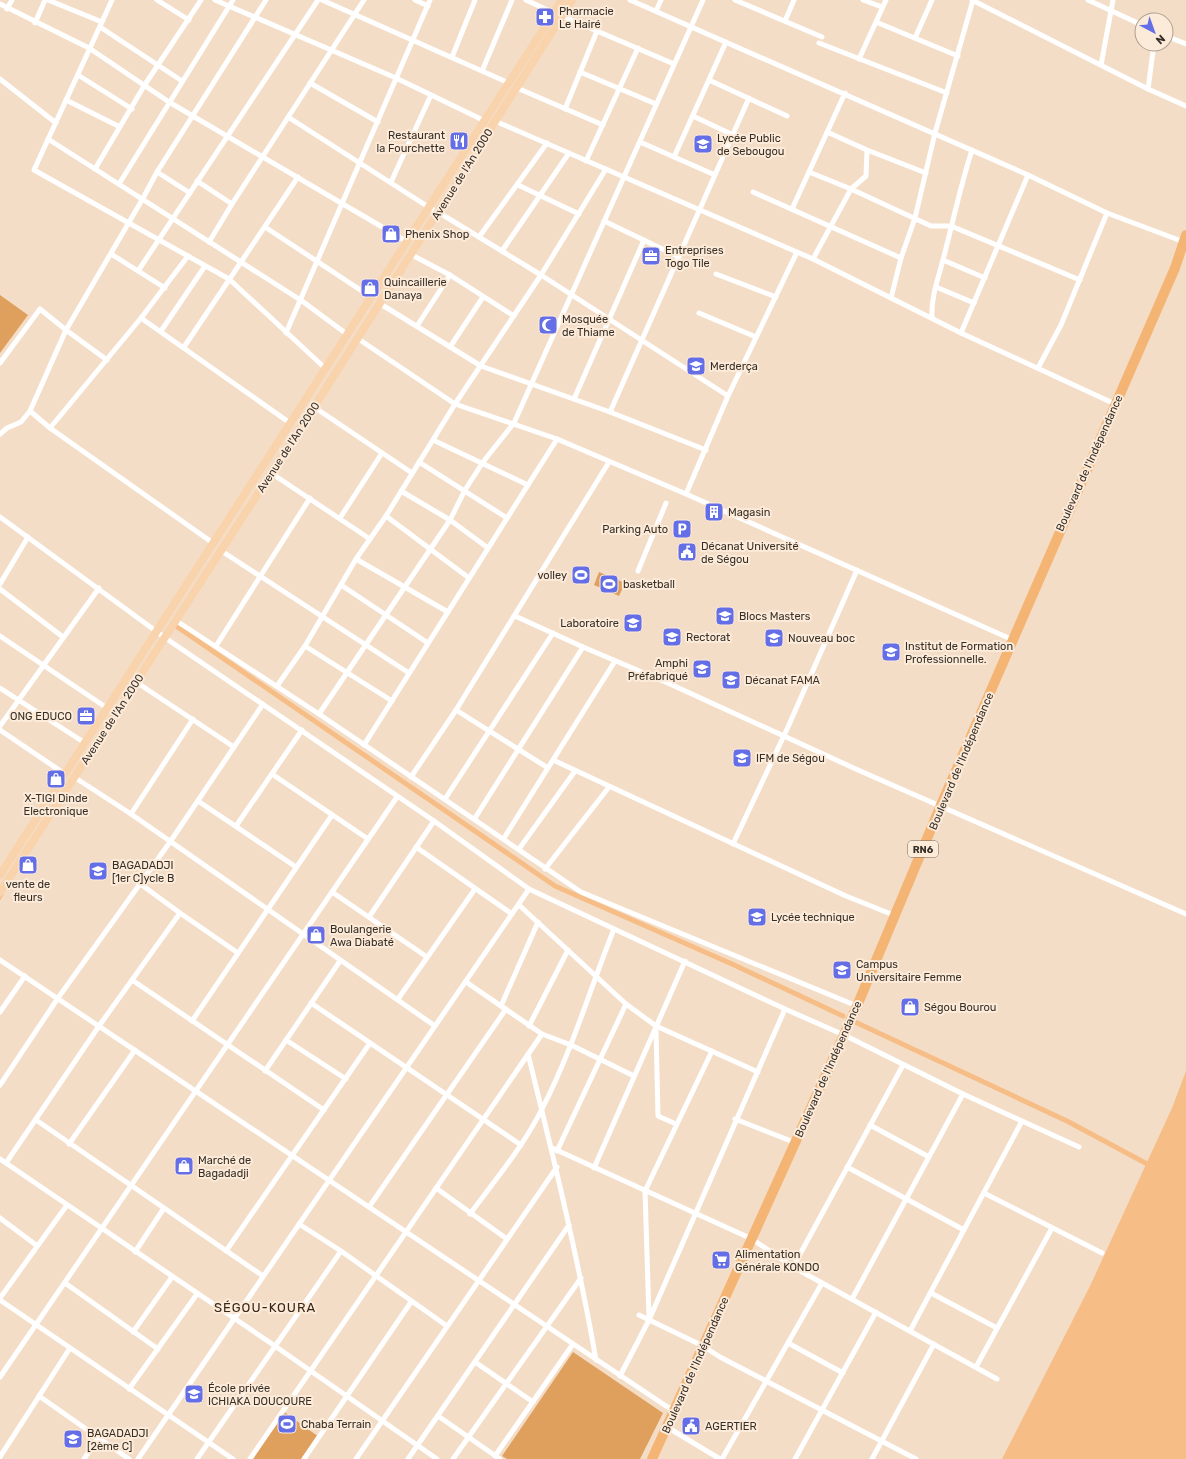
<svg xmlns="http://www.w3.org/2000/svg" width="1186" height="1459" viewBox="0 0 1186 1459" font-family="Rubik,sans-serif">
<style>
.green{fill:#dfa05e}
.water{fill:#f6be86}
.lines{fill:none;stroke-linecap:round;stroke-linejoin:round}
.stream{stroke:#f6be86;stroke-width:1.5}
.canal{stroke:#f6be86;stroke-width:5}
.street{stroke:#fff;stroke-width:5}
.primary{stroke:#f8d3ac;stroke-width:8}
.highway{stroke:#f4b574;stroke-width:10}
.labels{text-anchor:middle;stroke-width:4;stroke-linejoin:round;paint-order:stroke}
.shield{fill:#fdebda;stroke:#72675c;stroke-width:1}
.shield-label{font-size:10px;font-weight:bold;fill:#372f26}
.poi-label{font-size:11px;fill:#372f26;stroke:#fdebda;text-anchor:start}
.street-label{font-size:11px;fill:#372f26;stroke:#fdebda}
.quarter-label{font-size:13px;letter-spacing:1px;fill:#382716;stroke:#fdebda}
</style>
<rect width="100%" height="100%" fill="#f4ddc7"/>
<g class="green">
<path d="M0,295l28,20 -28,38z"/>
<path d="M599,572l26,11 -6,13 -25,-11z"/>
<path d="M573,1352l90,61 -23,46h-133l-5,-3z"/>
<path d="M283,1411l36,26 -15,22h-54z"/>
</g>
<path class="water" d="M1186,1071v388h-184l88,-173 82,-178z"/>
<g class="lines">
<path class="stream" d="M0,899l3,-5"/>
<g class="canal">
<path d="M176,626l379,260 177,78 111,52"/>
<path d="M853,1021l214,100 84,45"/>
</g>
<g class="street">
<path d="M48,0l54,22"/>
<path d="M112,0l-78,170 195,109 97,90"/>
<path d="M157,0l32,20"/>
<path d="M215,0l181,78 89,43"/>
<path d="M322,0l187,83"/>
<path d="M415,0l13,6"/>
<path d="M526,0l28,13"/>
<path d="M630,0l398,175 79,38 77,29"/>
<path d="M735,0l87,37"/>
<path d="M863,0l19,7"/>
<path d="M972,0l176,89 38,17"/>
<path d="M1088,0l54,25"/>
<path d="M0,4l89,44 80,54 237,139"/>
<path d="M7,9l5,-9"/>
<path d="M656,11l5,-11"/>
<path d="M562,16l112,48"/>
<path d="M785,21l9,-21"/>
<path d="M876,22l82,34"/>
<path d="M35,23l10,-23"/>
<path d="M100,27l82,54"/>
<path d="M1166,36l20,8"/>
<path d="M915,38l17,-38"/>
<path d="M819,43l128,50"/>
<path d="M452,57l23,-57"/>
<path d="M859,59l27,-59"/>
<path d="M1101,65l12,-65"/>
<path d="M482,71l30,-71"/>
<path d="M580,72l76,32"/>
<path d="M78,75l54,34"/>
<path d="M0,79l56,44"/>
<path d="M709,80l78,36"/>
<path d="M310,83l68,39"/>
<path d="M517,88l86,37"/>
<path d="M1148,89l6,-45"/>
<path d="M66,100l54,27"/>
<path d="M565,109l32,-78"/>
<path d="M693,116l40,19"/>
<path d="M288,117l142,91 8,4 103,63 187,121 -42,98"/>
<path d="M495,121l318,138 148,74 154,71"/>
<path d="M827,132l40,18 59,23"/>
<path d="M48,139l254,162 46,34"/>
<path d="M640,142l75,33"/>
<path d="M674,157l52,-115"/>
<path d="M586,161l52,-113"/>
<path d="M95,169l49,-83 57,-86"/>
<path d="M157,172l33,21"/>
<path d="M809,172l42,17 80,37h20l129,54"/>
<path d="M197,181l35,23"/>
<path d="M391,182l40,-87"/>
<path d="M119,184l114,-184"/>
<path d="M518,185l61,29"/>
<path d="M753,192l148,66"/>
<path d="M792,209l53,-116"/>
<path d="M604,221l75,36"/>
<path d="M265,227l106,70"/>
<path d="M479,237l68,-94"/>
<path d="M209,242l23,-38 132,-204"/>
<path d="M502,251l67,-98"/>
<path d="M111,254l54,34"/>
<path d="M410,254l40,21 64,41"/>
<path d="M813,259l38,-70 15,-13 1,-26"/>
<path d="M943,260l42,18"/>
<path d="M138,271l180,-271"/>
<path d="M716,274l60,23"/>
<path d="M936,287l38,16"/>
<path d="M891,298l10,-40 14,-40 20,-85 38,-133"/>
<path d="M379,303l102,63 129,46 96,38"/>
<path d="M699,313l57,24"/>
<path d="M932,317c-1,-20 6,-38 11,-57 10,-38 17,-73 29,-110"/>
<path d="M141,318l149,105"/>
<path d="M417,326l33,-51"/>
<path d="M161,331l44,-65"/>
<path d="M286,333l144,-333"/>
<path d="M961,333l67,-158"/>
<path d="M357,338l98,66 102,35 129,55 327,146"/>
<path d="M184,347l114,-170"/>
<path d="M450,347l33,-50"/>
<path d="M0,363l40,-54 26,21 41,30"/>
<path d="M1038,368l23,-43 46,-112"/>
<path d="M728,396l69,-144"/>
<path d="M574,399l70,-159"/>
<path d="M314,407l98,66"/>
<path d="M30,411l20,17 163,115"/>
<path d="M610,412l139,-314"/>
<path d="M50,428l91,-110 47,-62"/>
<path d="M0,434l7,-6 14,-6 9,-11 36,-81 76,-130 15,-28 109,-172"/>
<path d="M433,440l95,45"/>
<path d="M419,462l88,56"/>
<path d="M271,473l99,66"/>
<path d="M401,491l49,29 38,28"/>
<path d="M386,516l83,62"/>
<path d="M0,517l164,120 270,184 95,68 256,120 59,26 119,59 116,53"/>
<path d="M340,518l42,-65"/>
<path d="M220,550l189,123"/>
<path d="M356,559l92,53"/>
<path d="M638,571l28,-68"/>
<path d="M0,584l28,-47"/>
<path d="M341,585l87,58"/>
<path d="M0,589l63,48"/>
<path d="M515,616l68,31 87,37 188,86 328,144"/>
<path d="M175,620l144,94 262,178 276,114"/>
<path d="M0,636l107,72"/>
<path d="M216,646l94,-148"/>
<path d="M305,646l87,55"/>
<path d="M136,682l98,65"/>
<path d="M277,686l28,-40 51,-87 30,-43 69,-112 86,-129 65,-106"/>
<path d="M0,688l85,55"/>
<path d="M456,710l92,58"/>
<path d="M319,714l131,-194 15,-30 18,-28 31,-39 189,-423"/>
<path d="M0,726l99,-138"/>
<path d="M0,730l65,44"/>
<path d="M364,745l193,-306"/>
<path d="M553,760l293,136 50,20"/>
<path d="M272,774l96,65"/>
<path d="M74,777l57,37 304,212"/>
<path d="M411,777l45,-67 153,-248"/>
<path d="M445,799l108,-166"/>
<path d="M198,801l98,66"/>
<path d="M131,814l62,-95"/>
<path d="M475,818l108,-171"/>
<path d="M236,826l66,-96"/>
<path d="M504,838l111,-177"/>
<path d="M733,844l55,-117 69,-157"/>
<path d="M416,847l96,67"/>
<path d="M519,849l56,-78"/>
<path d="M545,869l64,-82"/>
<path d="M139,883l41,30 58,40"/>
<path d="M332,892l95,65"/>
<path d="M519,905l107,99 30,22 102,46"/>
<path d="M369,917l65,-96"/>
<path d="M0,960l666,446 8,4"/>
<path d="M132,980l192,130"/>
<path d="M466,982l76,52 29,11 63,31"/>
<path d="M398,999l77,-110"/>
<path d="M311,1003l210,142"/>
<path d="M501,1006l37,-84"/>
<path d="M0,1012l25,-36"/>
<path d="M192,1021l140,-206"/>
<path d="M529,1026l39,-76"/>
<path d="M656,1029l2,87 18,8"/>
<path d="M286,1040l60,39"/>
<path d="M528,1054c25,102 50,203 68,306"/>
<path d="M265,1071l75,-110"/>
<path d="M0,1085l58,-87 112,-156 93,-138"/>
<path d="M735,1119l61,24"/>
<path d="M36,1120l227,156"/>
<path d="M870,1125l59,32"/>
<path d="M69,1144l66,-94"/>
<path d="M552,1148l200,91 41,28 204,112"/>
<path d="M557,1151l69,-147"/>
<path d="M0,1159l275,187 162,113"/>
<path d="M6,1163l93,-137 81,-113"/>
<path d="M847,1167l117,63"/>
<path d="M594,1168l91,-207"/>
<path d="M436,1188l71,51"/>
<path d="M984,1193l118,60"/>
<path d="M369,1207l137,-198"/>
<path d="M470,1214c25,-34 53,-67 72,-105 30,-58 48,-120 72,-180"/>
<path d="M0,1218l36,27"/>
<path d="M299,1224l42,27 106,75"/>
<path d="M226,1251l144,-208"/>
<path d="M135,1252l29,-44"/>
<path d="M793,1267l110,-202"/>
<path d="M65,1283l93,66"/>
<path d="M931,1293l66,35"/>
<path d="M0,1298l67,-93"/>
<path d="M852,1299l111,-205"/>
<path d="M0,1300l233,159"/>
<path d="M639,1315l64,31 17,11 196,102"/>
<path d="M649,1318l-4,-127 67,-140"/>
<path d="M910,1331l112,-210"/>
<path d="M133,1332l39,-55"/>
<path d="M788,1343l55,30"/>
<path d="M475,1362l58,40"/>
<path d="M976,1367l76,-139"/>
<path d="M620,1376l29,-56 136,-311"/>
<path d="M0,1377l397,-580"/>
<path d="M129,1389l68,-95"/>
<path d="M39,1396l90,63"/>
<path d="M438,1416l62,43"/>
<path d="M667,1427l53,32"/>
<path d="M495,1456l78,-112"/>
<path d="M0,1457l70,-109"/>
<path d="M84,1459l14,-21"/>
<path d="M138,1459l391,-570"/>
<path d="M197,1459l144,-208"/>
<path d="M250,1459l292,-425"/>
<path d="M304,1459l107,-157"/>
<path d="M356,1459l201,-292"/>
<path d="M408,1459l161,-234"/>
<path d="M453,1459l128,-181"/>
<path d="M722,1459l100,-176"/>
<path d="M795,1459l81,-147"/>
<path d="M872,1459l62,-115"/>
</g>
<g class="primary">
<path d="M0,875l562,-875"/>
<path d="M0,892l314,-485 258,-407"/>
</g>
<path class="highway" d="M652,1459l205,-453 84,-201 234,-537 11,-33"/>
</g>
<defs>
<symbol id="pharmacy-square" viewBox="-11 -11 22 22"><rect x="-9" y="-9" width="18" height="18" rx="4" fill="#646ee7" stroke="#fdebda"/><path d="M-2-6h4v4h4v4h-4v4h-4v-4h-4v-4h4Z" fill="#fff"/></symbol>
<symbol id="restaurant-square" viewBox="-11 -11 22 22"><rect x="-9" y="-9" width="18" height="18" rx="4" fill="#646ee7" stroke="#fdebda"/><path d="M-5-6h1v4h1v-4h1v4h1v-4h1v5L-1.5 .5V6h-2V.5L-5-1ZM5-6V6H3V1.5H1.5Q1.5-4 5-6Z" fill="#fff"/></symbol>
<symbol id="school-square" viewBox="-11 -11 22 22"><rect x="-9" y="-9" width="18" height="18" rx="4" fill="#646ee7" stroke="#fdebda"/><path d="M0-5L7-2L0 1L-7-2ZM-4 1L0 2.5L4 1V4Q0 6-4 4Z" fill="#fff"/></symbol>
<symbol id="shop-square" viewBox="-11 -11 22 22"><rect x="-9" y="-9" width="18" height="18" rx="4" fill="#646ee7" stroke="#fdebda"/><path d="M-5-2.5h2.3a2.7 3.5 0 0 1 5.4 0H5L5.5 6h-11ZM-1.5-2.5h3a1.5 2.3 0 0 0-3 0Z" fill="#fff"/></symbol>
<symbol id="office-square" viewBox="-11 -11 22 22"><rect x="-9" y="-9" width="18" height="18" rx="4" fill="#646ee7" stroke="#fdebda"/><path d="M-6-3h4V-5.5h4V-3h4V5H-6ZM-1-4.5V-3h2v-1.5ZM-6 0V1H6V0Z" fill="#fff"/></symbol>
<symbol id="mosque-square" viewBox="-11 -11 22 22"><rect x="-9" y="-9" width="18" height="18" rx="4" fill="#646ee7" stroke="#fdebda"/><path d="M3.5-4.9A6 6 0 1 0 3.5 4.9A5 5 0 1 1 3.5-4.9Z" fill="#fff"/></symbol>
<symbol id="building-square" viewBox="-11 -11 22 22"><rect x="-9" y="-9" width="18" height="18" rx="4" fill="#646ee7" stroke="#fdebda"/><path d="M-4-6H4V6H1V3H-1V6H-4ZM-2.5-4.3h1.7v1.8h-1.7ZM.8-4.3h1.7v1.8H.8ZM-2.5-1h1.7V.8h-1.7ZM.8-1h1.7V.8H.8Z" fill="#fff"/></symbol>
<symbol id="parking-square" viewBox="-11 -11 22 22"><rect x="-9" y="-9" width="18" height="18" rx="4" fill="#646ee7" stroke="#fdebda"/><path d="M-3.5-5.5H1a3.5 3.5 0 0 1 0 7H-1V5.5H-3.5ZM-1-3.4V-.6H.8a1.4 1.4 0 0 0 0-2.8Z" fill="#fff"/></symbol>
<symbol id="civic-square" viewBox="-11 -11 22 22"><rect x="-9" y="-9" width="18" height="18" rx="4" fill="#646ee7" stroke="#fdebda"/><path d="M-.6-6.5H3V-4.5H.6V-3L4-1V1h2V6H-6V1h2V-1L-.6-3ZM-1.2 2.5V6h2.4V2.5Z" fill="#fff"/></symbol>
<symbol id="stadium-square" viewBox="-11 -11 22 22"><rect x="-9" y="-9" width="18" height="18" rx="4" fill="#646ee7" stroke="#fdebda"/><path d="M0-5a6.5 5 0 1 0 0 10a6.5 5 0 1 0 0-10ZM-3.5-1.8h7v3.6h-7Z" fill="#fff"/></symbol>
<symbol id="university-square" viewBox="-11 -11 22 22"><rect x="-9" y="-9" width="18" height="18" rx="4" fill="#646ee7" stroke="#fdebda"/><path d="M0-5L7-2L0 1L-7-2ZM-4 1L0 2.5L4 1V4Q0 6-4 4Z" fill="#fff"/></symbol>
<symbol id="supermarket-square" viewBox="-11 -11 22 22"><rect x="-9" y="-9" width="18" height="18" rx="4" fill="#646ee7" stroke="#fdebda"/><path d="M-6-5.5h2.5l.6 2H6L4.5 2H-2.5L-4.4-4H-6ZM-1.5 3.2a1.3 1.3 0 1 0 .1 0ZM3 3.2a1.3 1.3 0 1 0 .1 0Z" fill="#fff"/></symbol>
</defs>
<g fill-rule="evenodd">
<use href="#pharmacy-square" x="534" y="6" width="22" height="22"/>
<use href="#restaurant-square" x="448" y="130" width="22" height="22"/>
<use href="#school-square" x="692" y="133" width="22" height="22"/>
<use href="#shop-square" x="380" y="223" width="22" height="22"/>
<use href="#office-square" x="640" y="245" width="22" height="22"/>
<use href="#shop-square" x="359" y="277" width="22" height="22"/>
<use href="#mosque-square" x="537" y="314" width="22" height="22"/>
<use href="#school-square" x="685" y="355" width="22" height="22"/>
<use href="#building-square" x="703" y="501" width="22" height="22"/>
<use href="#parking-square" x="671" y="518" width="22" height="22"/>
<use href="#civic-square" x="676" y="541" width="22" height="22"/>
<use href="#stadium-square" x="570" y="564" width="22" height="22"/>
<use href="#stadium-square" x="598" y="573" width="22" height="22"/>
<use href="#university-square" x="714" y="605" width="22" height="22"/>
<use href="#university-square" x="622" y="612" width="22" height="22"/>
<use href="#university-square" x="661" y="626" width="22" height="22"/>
<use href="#university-square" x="763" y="627" width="22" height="22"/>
<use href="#school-square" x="880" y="641" width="22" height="22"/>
<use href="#university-square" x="691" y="658" width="22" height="22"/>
<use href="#university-square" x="720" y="669" width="22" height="22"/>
<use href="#office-square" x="75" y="705" width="22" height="22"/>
<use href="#school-square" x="731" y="747" width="22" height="22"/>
<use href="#shop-square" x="45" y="768" width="22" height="22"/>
<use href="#shop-square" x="17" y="854" width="22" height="22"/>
<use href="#school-square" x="87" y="860" width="22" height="22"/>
<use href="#school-square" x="746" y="906" width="22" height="22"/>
<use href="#shop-square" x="305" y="924" width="22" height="22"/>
<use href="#university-square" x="831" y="959" width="22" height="22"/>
<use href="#shop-square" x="899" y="996" width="22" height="22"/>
<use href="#shop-square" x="173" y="1155" width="22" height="22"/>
<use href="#supermarket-square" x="710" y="1249" width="22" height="22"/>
<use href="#school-square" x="183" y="1383" width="22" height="22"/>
<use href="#stadium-square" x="276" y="1413" width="22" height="22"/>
<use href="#civic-square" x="680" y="1415" width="22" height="22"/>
<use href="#school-square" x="62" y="1428" width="22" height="22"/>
</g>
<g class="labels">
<rect class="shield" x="908" y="841" width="30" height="16" rx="3"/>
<g class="shield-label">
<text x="923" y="853">RN6</text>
</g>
<g class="poi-label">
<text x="559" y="15">Pharmacie<tspan x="559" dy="13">Le Hairé</tspan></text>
<text x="445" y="139" text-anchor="end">Restaurant<tspan x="445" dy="13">la Fourchette</tspan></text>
<text x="717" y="142">Lycée Public<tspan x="717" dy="13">de Sebougou</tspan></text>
<text x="405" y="238">Phenix Shop</text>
<text x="665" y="254">Entreprises<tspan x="665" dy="13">Togo Tile</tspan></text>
<text x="384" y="286">Quincaillerie<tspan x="384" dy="13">Danaya</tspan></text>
<text x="562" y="323">Mosquée<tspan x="562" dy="13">de Thiame</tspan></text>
<text x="710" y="370">Merderça</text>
<text x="728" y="516">Magasin</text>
<text x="668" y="533" text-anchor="end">Parking Auto</text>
<text x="701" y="550">Décanat Université<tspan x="701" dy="13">de Ségou</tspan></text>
<text x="567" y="579" text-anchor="end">volley</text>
<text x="623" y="588">basketball</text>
<text x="739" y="620">Blocs Masters</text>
<text x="619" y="627" text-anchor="end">Laboratoire</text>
<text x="686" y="641">Rectorat</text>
<text x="788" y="642">Nouveau boc</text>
<text x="905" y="650">Institut de Formation<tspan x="905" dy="13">Professionnelle.</tspan></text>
<text x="688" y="667" text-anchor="end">Amphi<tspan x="688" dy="13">Préfabriqué</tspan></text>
<text x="745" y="684">Décanat FAMA</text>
<text x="72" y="720" text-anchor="end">ONG EDUCO</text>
<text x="756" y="762">IFM de Ségou</text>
<text x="56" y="802" text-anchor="middle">X-TIGI Dinde<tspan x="56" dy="13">Electronique</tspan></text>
<text x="112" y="869">BAGADADJI<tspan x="112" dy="13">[1er C]ycle B</tspan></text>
<text x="28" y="888" text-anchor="middle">vente de<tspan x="28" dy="13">fleurs</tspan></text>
<text x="771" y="921">Lycée technique</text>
<text x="330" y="933">Boulangerie<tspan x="330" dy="13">Awa Diabaté</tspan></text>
<text x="856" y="968">Campus<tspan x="856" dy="13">Universitaire Femme</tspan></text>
<text x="924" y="1011">Ségou Bourou</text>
<text x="198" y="1164">Marché de<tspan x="198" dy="13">Bagadadji</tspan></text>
<text x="735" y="1258">Alimentation<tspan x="735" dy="13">Générale KONDO</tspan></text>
<text x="208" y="1392">École privée<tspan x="208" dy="13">ICHIAKA DOUCOURE</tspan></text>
<text x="301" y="1428">Chaba Terrain</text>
<text x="705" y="1430">AGERTIER</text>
<text x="87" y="1437">BAGADADJI<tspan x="87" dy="13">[2ème C]</tspan></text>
</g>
<g class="street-label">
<text transform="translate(462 174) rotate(-58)" y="4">Avenue de l'An 2000</text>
<text transform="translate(288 447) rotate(-57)" y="4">Avenue de l'An 2000</text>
<text transform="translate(1089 463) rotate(-66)" y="4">Boulevard de l'Indépendance</text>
<text transform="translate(112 719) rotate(-57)" y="4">Avenue de l'An 2000</text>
<text transform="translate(961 761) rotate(-67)" y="4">Boulevard de l'Indépendance</text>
<text transform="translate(828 1069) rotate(-66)" y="4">Boulevard de l'Indépendance</text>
<text transform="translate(695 1365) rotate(-66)" y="4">Boulevard de l'Indépendance</text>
</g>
<g class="quarter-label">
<text x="265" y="1312">SÉGOU-KOURA</text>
</g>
</g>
<g transform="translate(1154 32) rotate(139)"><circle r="19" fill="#fdebda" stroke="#aea092"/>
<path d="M0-3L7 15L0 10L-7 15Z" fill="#646ee7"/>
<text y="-6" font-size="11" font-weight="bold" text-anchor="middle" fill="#372f26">N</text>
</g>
</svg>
